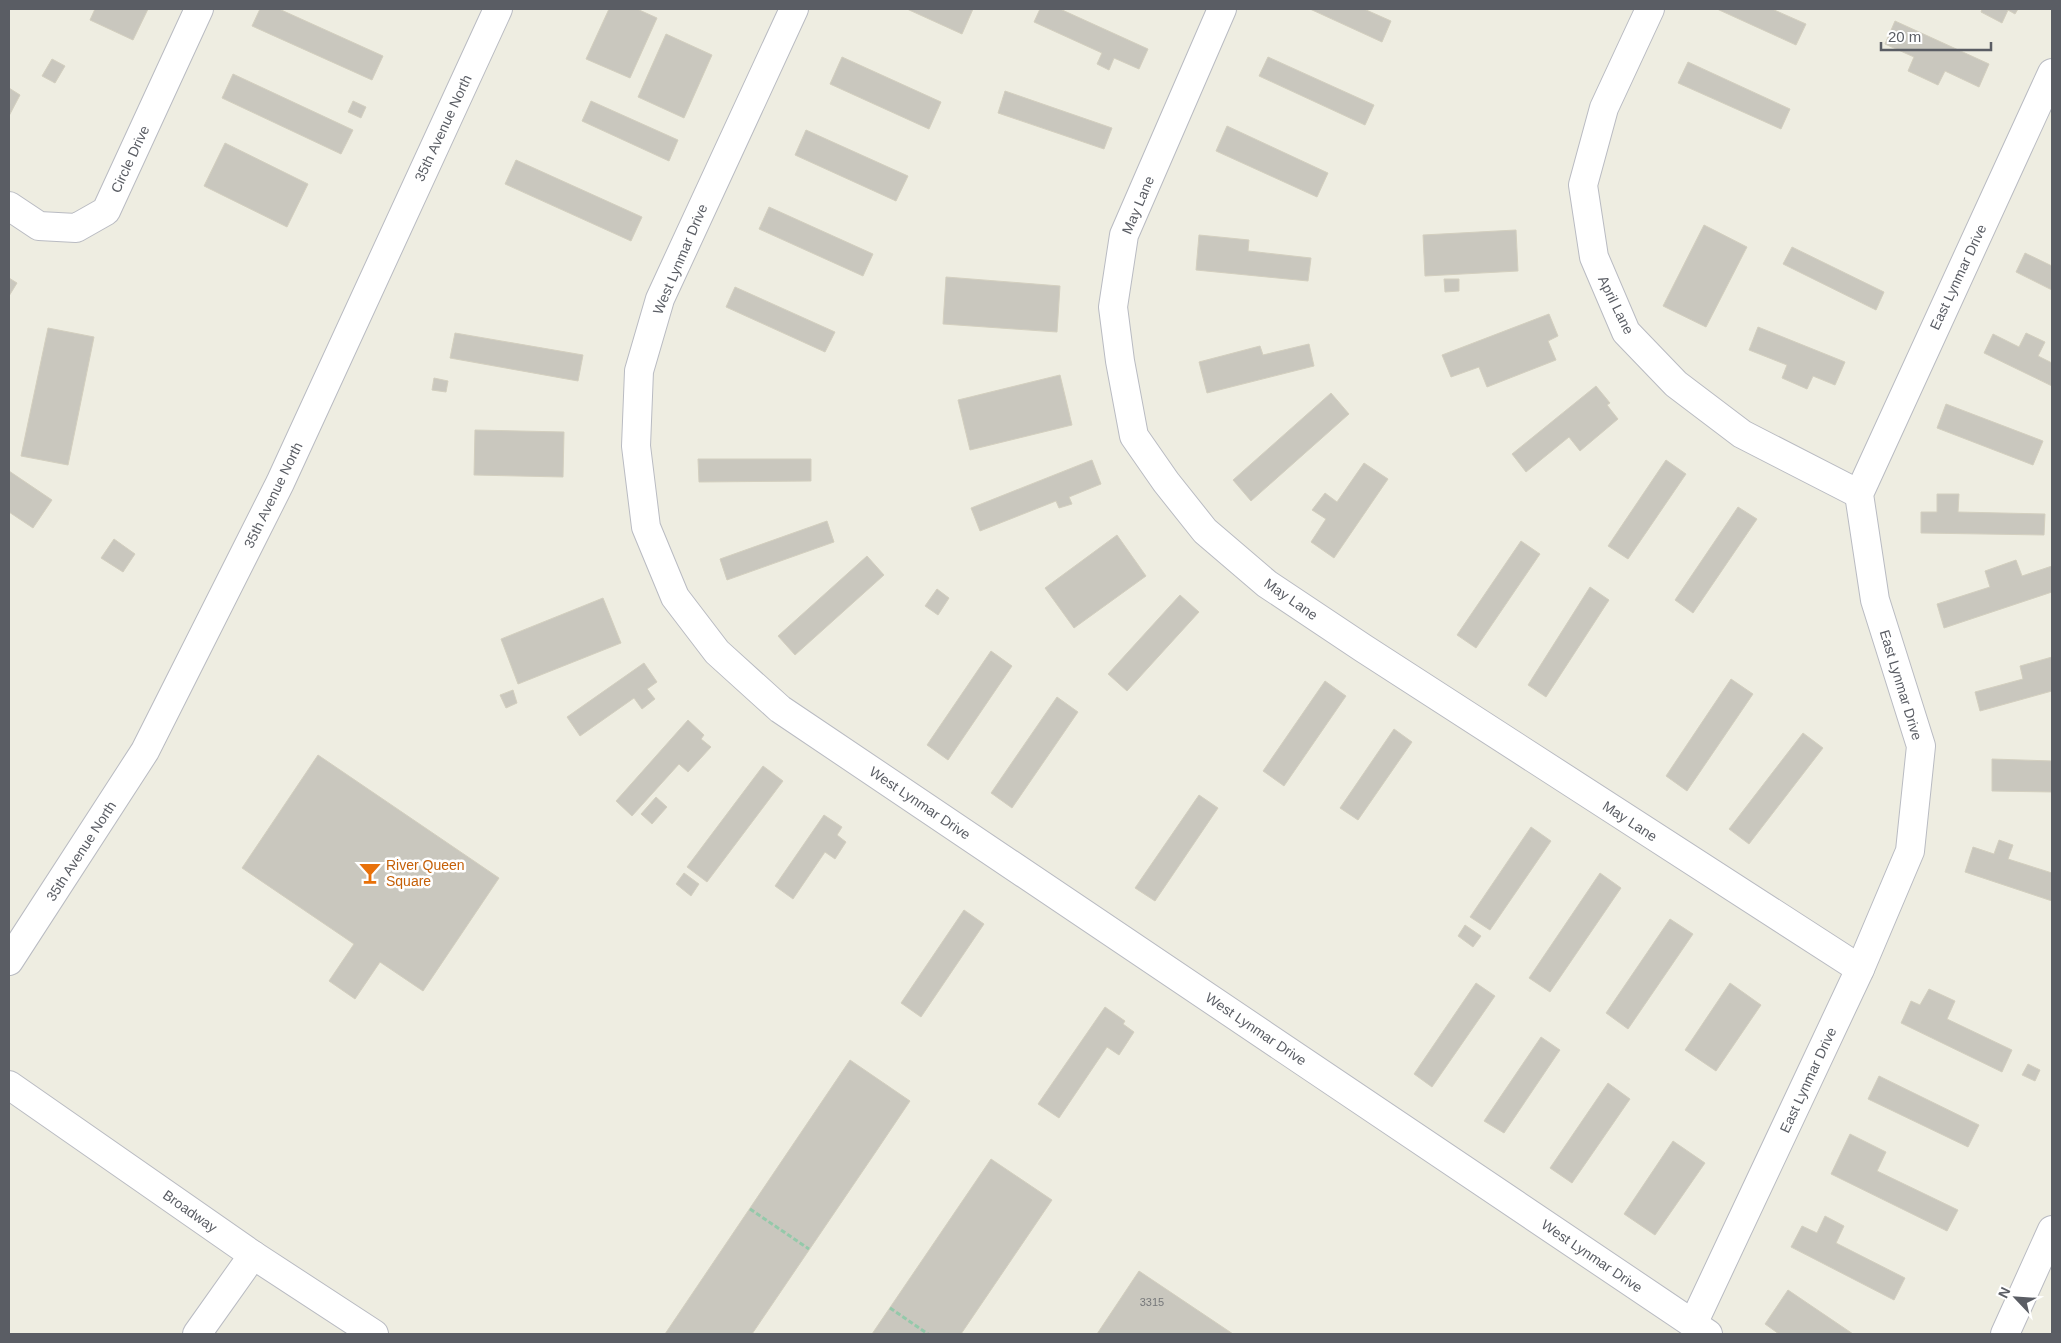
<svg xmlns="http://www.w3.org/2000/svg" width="2061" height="1343" viewBox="0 0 2061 1343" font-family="Arial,sans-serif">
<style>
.building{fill:#c9c7be;stroke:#d3cfbf}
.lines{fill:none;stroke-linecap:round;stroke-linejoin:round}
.minor-casing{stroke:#b9bbc2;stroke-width:30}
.path{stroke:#94c9aa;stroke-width:3;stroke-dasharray:5 2.5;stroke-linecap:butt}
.minor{stroke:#fff;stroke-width:28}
.labels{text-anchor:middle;stroke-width:5;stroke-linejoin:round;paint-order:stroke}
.number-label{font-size:11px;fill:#76787a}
.street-label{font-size:14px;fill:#5a5d64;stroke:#fff}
.food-label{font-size:14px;fill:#c56008;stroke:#fff;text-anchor:start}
</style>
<rect width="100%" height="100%" fill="#eeede1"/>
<g class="building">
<path d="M95,9h53l-15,31 -43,-20z"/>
<path d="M260,9h19l104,47 -11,24 -120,-54z"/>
<path d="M609,9h28l20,9 -27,60 -44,-19z"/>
<path d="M907,9h66l-11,25z"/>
<path d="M1040,9h20l88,40 -9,20 -25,-11 -5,12 -12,-6 5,-11 -68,-31z"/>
<path d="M1310,9h54l27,12 -9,21z"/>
<path d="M1717,9h55l34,15 -10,21z"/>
<path d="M1982,9h36l-3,5 -7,-4 -6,13 -21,-11z"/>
<path d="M1895,21l94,43 -10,23 -34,-16 -7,14 -30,-14 6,-14 -29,-13z"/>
<path d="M666,34l46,21 -28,63 -46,-21z"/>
<path d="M842,57l99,45 -12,27 -99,-45z"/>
<path d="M1268,57l106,48 -9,20 -106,-49z"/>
<path d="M52,59l13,7 -10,17 -13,-7z"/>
<path d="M1688,62l102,47 -9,20 -103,-46z"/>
<path d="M233,74l120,56 -12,24 -119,-56z"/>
<path d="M9,88l11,7 -11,21z"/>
<path d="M1005,91l107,37 -8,21 -106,-36z"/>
<path d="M353,101l13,6 -5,11 -13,-6z"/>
<path d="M591,101l87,39 -9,21 -87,-40z"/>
<path d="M1227,126l101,47 -11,24 -101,-46z"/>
<path d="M806,130l102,46 -12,25 -101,-46z"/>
<path d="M225,143l83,41 -21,43 -83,-41z"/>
<path d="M516,160l126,57 -11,24 -126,-57z"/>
<path d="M769,207l104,47 -10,22 -104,-47z"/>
<path d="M1704,225l43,22 -41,80 -43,-21z"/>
<path d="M1516,230l2,41 -93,5 -2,-41z"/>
<path d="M1199,235l50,5 -1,11 63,7 -3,23 -112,-11z"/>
<path d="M1792,247l92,45 -8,18 -93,-46z"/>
<path d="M2025,253l27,13v24l-36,-18z"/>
<path d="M946,277l114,9 -3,46 -114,-8z"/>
<path d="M9,278l8,5 -8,13z"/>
<path d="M1444,279h15v12l-14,1z"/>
<path d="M735,287l100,45 -10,20 -99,-45z"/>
<path d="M1549,314l9,22 -10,5 8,19 -69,27 -8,-20 -28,10 -9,-22z"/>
<path d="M1758,327l87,35 -10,23 -22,-9 -6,13 -25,-11 5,-13 -38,-15z"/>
<path d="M48,328l46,9 -26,128 -47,-9z"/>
<path d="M455,333l128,22 -5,26 -128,-23z"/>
<path d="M2026,333l19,9 -7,14 14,7v23l-68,-33 9,-19 26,13z"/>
<path d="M1309,344l5,22 -107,27 -8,-31 61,-16 3,9z"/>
<path d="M1060,375l12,50 -102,25 -12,-50z"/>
<path d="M434,378l14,3 -2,11 -14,-2z"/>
<path d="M1596,386l14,17 -3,2 11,14 -38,32 -11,-14 -43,35 -14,-18z"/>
<path d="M1331,393l18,21 -98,87 -18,-21z"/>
<path d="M1946,404l97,37 -10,24 -96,-37z"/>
<path d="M475,430l89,2 -1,45 -89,-2z"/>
<path d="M698,459h113v22l-112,1z"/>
<path d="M1092,460l9,24 -32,13 3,7 -13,4 -3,-7 -76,30 -9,-23z"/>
<path d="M1666,460l20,14 -58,85 -20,-13z"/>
<path d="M1364,463l24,16 -54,79 -23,-16 15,-23 -14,-9 13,-17 12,9z"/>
<path d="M9,471l43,29 -19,28 -24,-16z"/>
<path d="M1937,494h22l-1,18 87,2 -1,21 -123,-2v-21h16z"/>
<path d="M1738,507l19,12 -64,94 -18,-13z"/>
<path d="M827,521l7,21 -107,38 -7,-21z"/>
<path d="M1117,535l29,41 -72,52 -29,-40z"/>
<path d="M114,539l21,15 -12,18 -22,-14z"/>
<path d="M1521,541l19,13 -64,94 -19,-13z"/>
<path d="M867,556l17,19 -89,80 -17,-19z"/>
<path d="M2016,560l6,16 30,-10v26l-108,36 -7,-24 53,-17 -5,-16z"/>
<path d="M1590,587l19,13 -63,97 -18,-12z"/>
<path d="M937,589l12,9 -11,17 -13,-9z"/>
<path d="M1180,595l19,17 -72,79 -19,-17z"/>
<path d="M603,598l18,45 -103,41 -17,-45z"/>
<path d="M991,651l21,15 -64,94 -21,-15z"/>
<path d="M2052,657v34l-72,20 -5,-19 48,-13 -3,-13z"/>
<path d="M644,663l13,19 -10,7 8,10 -13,10 -8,-11 -54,38 -13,-19z"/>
<path d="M1731,679l22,15 -66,97 -21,-15z"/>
<path d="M1325,681l21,15 -62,90 -21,-15z"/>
<path d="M513,690l4,13 -11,5 -6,-13z"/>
<path d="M1057,697l21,15 -66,96 -21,-15z"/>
<path d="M688,720l16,15 -3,4 10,8 -23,25 -9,-8 -47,52 -16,-15z"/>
<path d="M1394,729l18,13 -54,78 -18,-12z"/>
<path d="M1803,733l20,15 -74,96 -20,-15z"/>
<path d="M318,755l181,123 -76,113 -43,-29 -25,37 -26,-18 25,-37 -112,-76z"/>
<path d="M1992,759l60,2v31l-60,-1z"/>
<path d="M763,766l20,15 -76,101 -20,-15z"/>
<path d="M1199,795l19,13 -63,93 -20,-13z"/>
<path d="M656,797l11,10 -15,17 -11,-10z"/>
<path d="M824,815l18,12 -5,8 9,7 -11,17 -10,-7 -32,47 -18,-13z"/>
<path d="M1531,827l20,14 -61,89 -20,-13z"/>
<path d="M1999,840l14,5 -5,14 44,14v28l-87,-29 8,-25 21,7z"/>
<path d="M684,873l15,11 -8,12 -15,-12z"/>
<path d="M1600,873l21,15 -71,104 -21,-14z"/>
<path d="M964,910l20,14 -63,93 -20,-14z"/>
<path d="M1670,919l23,15 -65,95 -22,-16z"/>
<path d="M1465,925l16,11 -8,11 -15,-11z"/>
<path d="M1476,983l19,13 -63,91 -18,-13z"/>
<path d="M1730,983l31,22 -45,66 -31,-21z"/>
<path d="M1929,989l26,12 -8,18 65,31 -10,22 -101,-49 10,-22 9,4z"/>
<path d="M1105,1007l20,14 -2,3 11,8 -15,23 -12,-8 -48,71 -21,-14z"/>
<path d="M1541,1037l19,13 -56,83 -20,-12z"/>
<path d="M850,1060l60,41 -35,52 -123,181h-87z"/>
<path d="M2028,1064l12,6 -5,11 -13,-6z"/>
<path d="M1879,1076l100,49 -11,22 -100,-48z"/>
<path d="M1608,1083l22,16 -58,84 -22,-15z"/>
<path d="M1850,1134l36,18 -9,19 81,39 -11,21 -116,-57z"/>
<path d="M1673,1141l32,22 -50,72 -31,-21z"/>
<path d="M991,1159l61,41 -91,134h-89z"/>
<path d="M1825,1216l19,10 -8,17 69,35 -11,22 -103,-53 11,-21 15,7z"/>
<path d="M1139,1271l94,63h-136z"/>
<path d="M1788,1290l65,44h-74l-14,-10z"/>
</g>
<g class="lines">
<defs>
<g id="minor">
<path d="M794,9l-134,290 -21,72 -3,75 10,81 29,70 42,55 63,57 928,625"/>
<path d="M1222,9l-98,226 -11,72 7,54 14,75 32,46 39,49 62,53 96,64 497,321"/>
<path d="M1650,9l-46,99 -21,77 11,72 32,75 50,52 66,50 117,60"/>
<path d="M9,206l30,20 37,2 30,-17 93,-202"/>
<path d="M9,961l136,-210 135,-268 218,-474"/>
<path d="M9,1085l244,170 121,79"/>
<path d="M1693,1324l167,-355 50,-118 11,-105 -46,-146 -16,-106 193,-421"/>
<path d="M197,1334l56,-79"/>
<path d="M2005,1334l47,-104"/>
</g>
</defs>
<use href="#minor" class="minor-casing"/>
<g class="path">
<path d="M750,1209l59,40"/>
<path d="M890,1308l38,26"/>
</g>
<use href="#minor" class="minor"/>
</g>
<defs>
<symbol id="bar-bare" viewBox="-9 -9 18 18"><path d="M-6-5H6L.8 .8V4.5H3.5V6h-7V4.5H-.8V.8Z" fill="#e8710a" stroke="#fff" stroke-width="2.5" paint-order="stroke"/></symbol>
</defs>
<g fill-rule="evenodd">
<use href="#bar-bare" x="354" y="857" width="32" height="32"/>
</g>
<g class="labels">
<g class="number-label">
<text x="1152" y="1306">3315</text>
</g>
<g class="street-label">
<text transform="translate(443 128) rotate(-65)" y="5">35th Avenue North</text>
<text transform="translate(130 159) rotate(-65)" y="5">Circle Drive</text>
<text transform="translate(1138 205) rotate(-67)" y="5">May Lane</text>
<text transform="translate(680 259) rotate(-67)" y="5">West Lynmar Drive</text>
<text transform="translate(1958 277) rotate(-65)" y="5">East Lynmar Drive</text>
<text transform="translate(1616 305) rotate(64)" y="5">April Lane</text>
<text transform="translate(273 495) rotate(-64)" y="5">35th Avenue North</text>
<text transform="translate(1291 599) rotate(35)" y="5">May Lane</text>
<text transform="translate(1901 685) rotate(73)" y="5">East Lynmar Drive</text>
<text transform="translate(920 803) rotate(34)" y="5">West Lynmar Drive</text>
<text transform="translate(1630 821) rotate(33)" y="5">May Lane</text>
<text transform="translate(81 851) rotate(-57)" y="5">35th Avenue North</text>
<text transform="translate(1256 1029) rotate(34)" y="5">West Lynmar Drive</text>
<text transform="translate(1808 1080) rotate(-65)" y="5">East Lynmar Drive</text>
<text transform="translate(190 1211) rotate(35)" y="5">Broadway</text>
<text transform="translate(1592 1256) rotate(34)" y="5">West Lynmar Drive</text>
</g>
<g class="food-label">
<text x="386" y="870">River Queen<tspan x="386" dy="16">Square</tspan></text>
</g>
</g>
<rect width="2061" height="1343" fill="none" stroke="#5a5d64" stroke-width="20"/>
<g transform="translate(2016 1298) rotate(295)" stroke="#ffffff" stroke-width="4" paint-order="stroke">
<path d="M0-4L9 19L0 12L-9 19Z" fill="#5a5d64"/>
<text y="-8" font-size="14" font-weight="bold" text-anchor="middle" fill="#5a5d64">N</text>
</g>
<path d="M1881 42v8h110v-8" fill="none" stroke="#5a5d64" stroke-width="2.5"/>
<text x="1888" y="42" font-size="15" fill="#5a5d64" stroke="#ffffff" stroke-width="4" paint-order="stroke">20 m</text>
</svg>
